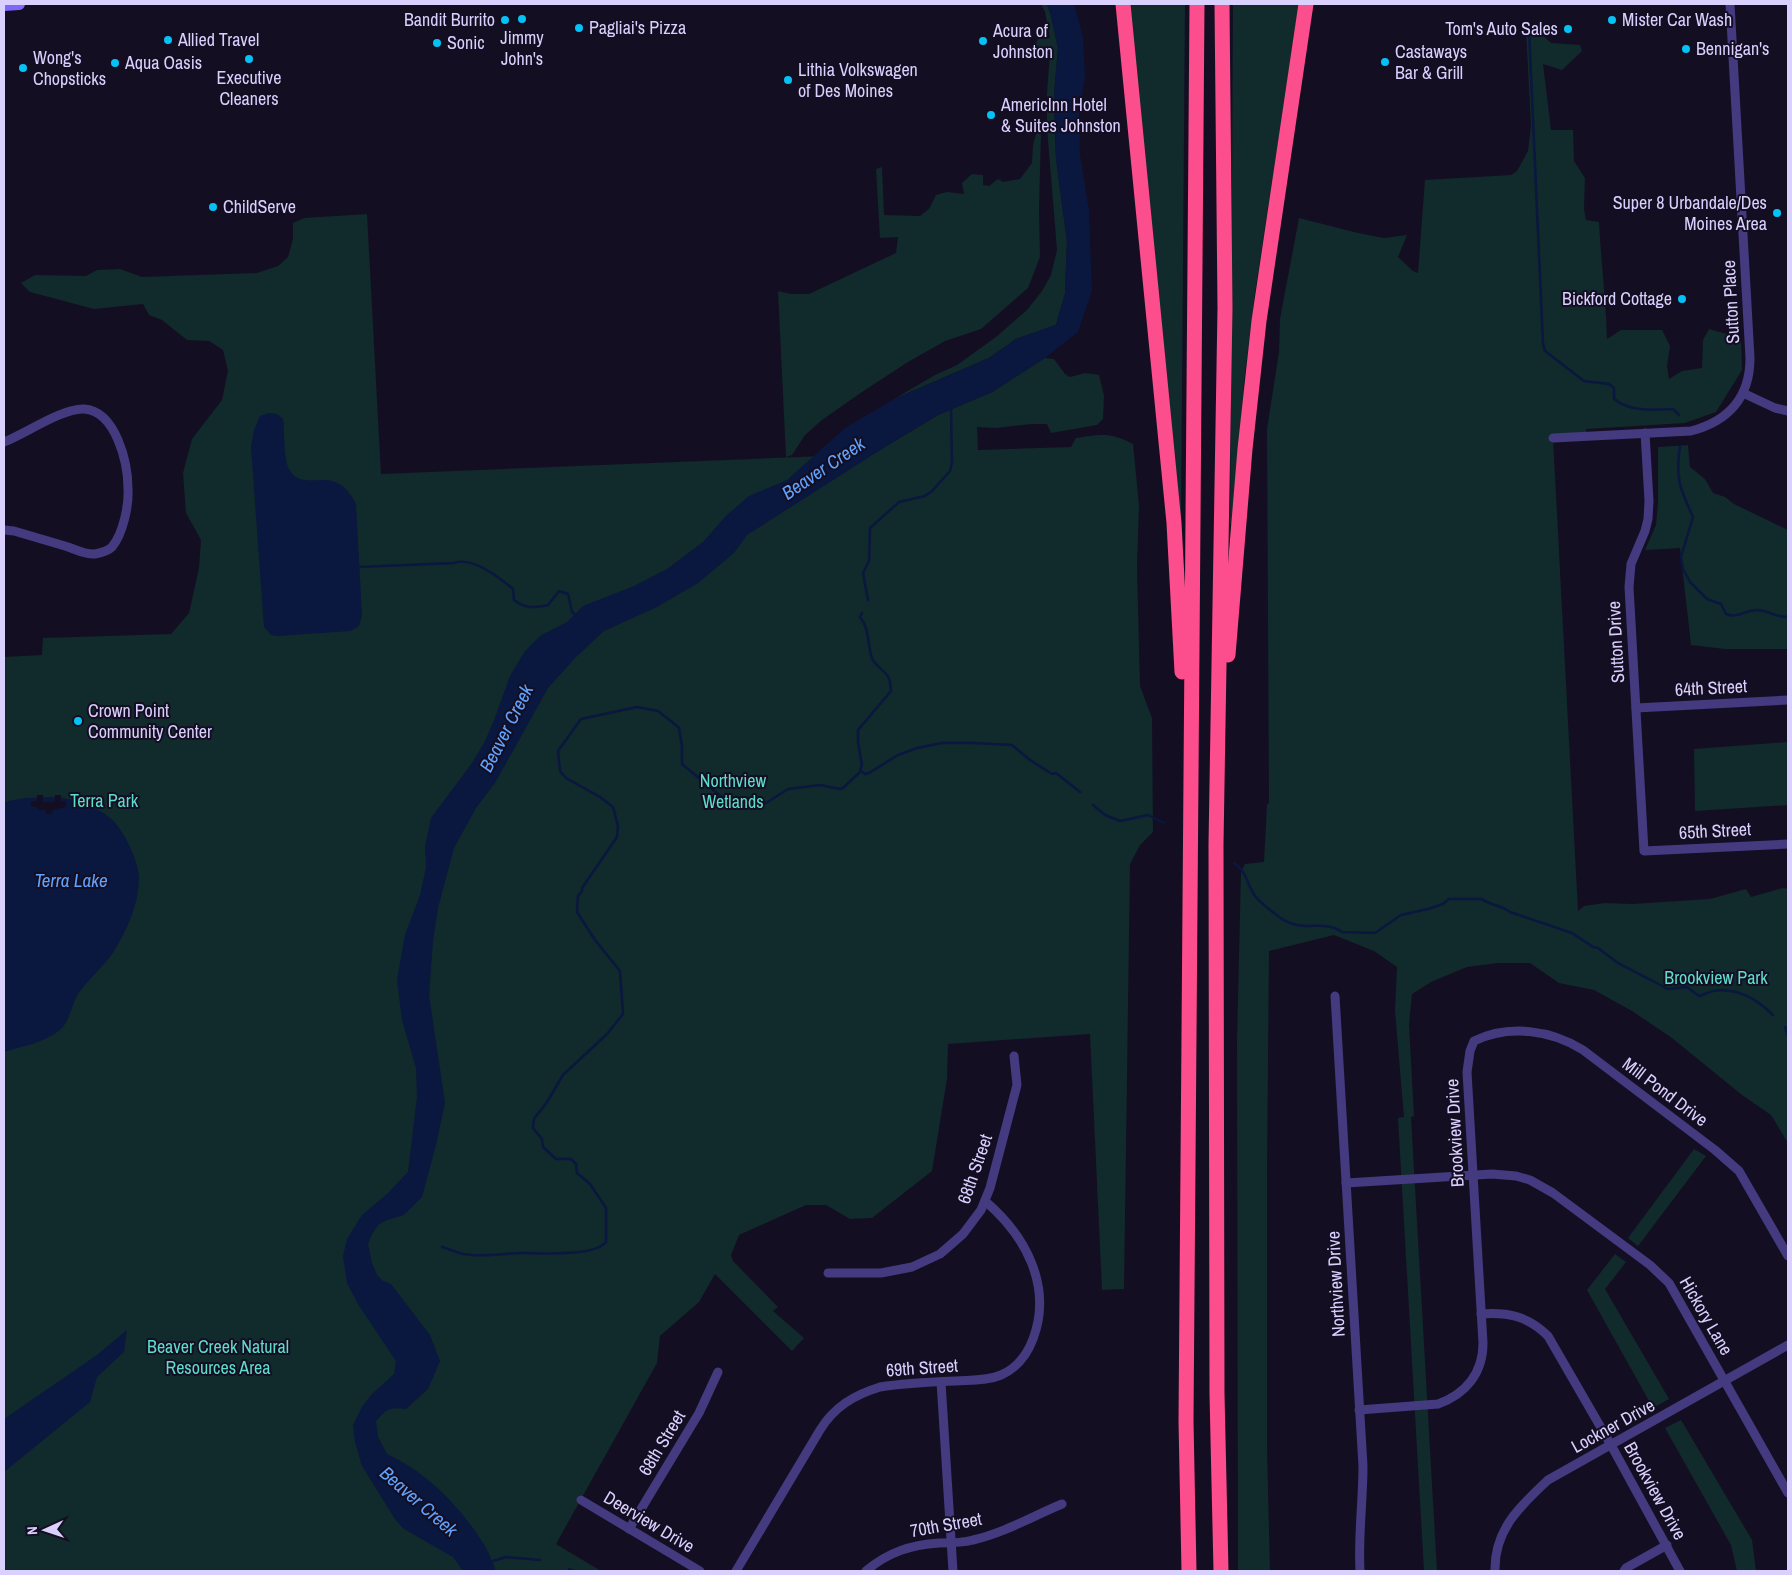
<svg xmlns="http://www.w3.org/2000/svg" width="1792" height="1575" viewBox="0 0 1792 1575" font-family="'Archivo Narrow',sans-serif">
<style>
.green{fill:#112a2c}
.water{fill:#0a173e}
.pier{fill:#140e22}
.lines{fill:none;stroke-linecap:round;stroke-linejoin:round}
.stream{stroke:#0a173e;stroke-width:2.5}
.street{stroke:#443a80;stroke-width:9}
.secondary{stroke:#7d68fc;stroke-width:12}
.highway{stroke:#fc4d8d;stroke-width:15}
.poi-dot{fill:#04c2f5;stroke:#140e22;stroke-width:2}
.labels{text-anchor:middle;stroke-width:4;stroke-linejoin:round;paint-order:stroke}
.poi-label{font-size:18px;fill:#dad0fe;stroke:#140e22;text-anchor:start}
.street-label{font-size:18px;fill:#dad0fe;stroke:#140e22}
.park-label{font-size:18px;fill:#5dddcc;stroke:#140e22}
.water-label{font-size:19px;font-style:italic;fill:#60a2fc;stroke:#140e22}
</style>
<rect width="100%" height="100%" fill="#140e22"/>
<g class="green">
<path d="M1041,4h6l4,12 7,32 -4,47 1,35 1,29 11,82 -2,53 -9,31 -40,14 -27,19 -95,41 41,-24 22,-10 39,-28 31,-27 15,-19 9,-16 6,-25 -10,-122v-34l3,-43 -9,1 -7,-5 4,-8 12,-1 -5,-26z"/>
<path d="M1129,4h56l-4,516z"/>
<path d="M1233,4h66l-44,289 -11,89 -11,141 -3,1z"/>
<path d="M1526,29l11,1 14,13 29,2 2,6 -20,19 -19,-6 8,66h22l1,31 11,17 -1,31 2,11 13,2c2,39 7,78 8,117l14,-9h41l8,16 -3,20 2,13 13,-8 20,-3 1,-28 6,-11 32,9 1,32 -26,42 -31,11 -99,6v7l-33,2 25,473 6,-5 21,-3 27,1 78,-5 36,-10 5,8 32,-9 5,1v254l-17,-28 -29,-20 -70,-57 -40,-27 -38,-21 -35,-7 -29,-20h-32l-31,4 -36,15 -19,12 -3,31 5,91 -3,1 26,454h-13l-26,-453 6,-1 -9,-106 2,-44 -23,-16 -40,-16 -65,16 -2,223v273l3,124h-32l-1,-531 4,-168 4,-8 19,-2 3,-57 2,-2 -2,-374 12,-77 1,-33 19,-101 59,15 26,5 23,-3 -9,22 15,14 5,2 7,-93 86,-5 6,-4 11,-20 3,-25z"/>
<path d="M1041,130l-2,81 1,46 -12,31 -47,41 -36,12 -37,21 -46,30 -40,28 -17,15 -13,20 -6,2 -8,-166 13,3h18l87,-41 2,-16 -18,1 -4,-69 6,-2 2,48 36,1 9,-7 7,-14 11,-3 17,2 -2,-11 10,-9 11,1v10l6,1 9,-7 5,3 17,-3 12,-16 1,-18 4,-14z"/>
<path d="M367,214l14,260 492,-20 65,-39 54,-23 53,-34 9,1 11,15 5,3 15,-4 14,2 5,21 -1,23 -6,6 -46,8 -4,-9h-16l-35,4 -19,-1 1,23 93,-3 5,-9c24,-4 35,-6 57,6l6,61 -2,62 3,119 12,32 1,114 -13,13 -10,19 -6,425 -22,1 -12,-256 -142,10 -1,35 -15,92 -60,47 -22,1 -24,-14h-20l-67,30 -8,20 2,6 45,46 -5,4 31,27 -12,13 -77,-77 -16,28 -39,34 -3,27 -101,181 45,27h-597v-914l38,-2 1,-17 128,-4 18,-21 10,-45 2,-28 -15,-27 -3,-40 9,-34 30,-39 6,-29 -5,-21 -14,-9 -22,-1 -25,-20 -13,-5 -6,-11 -49,5 -64,-17 -9,-9 14,-8 51,1 11,-6 23,-1 22,8 115,-4 21,-7 10,-9 5,-18v-16l11,-5z"/>
<path d="M1688,445l2,22 15,12 8,14 12,4 9,7 54,26v119h-63l-34,-4 -11,-97 -35,2 11,-25 2,-22v-56z"/>
<path d="M1788,742v63l-93,6 -1,-62z"/>
<path d="M1694,1149l12,7 -68,90 -10,-8z"/>
<path d="M1615,1254l11,8 -21,27 64,110 -16,9 -66,-118z"/>
<path d="M1681,1420l71,120 4,31h-19l-6,-26 -66,-117z"/>
</g>
<g class="water">
<path d="M1047,4h27l9,33 2,40 -6,37 1,40 9,57 3,80 -14,41 -33,26 -53,34 -54,23 -42,25 -149,95 -13,18 -36,30 -41,24 -53,24 -29,27 -27,30 -53,95 -19,25 -22,40 -16,60 -5,33 -4,54 16,108 -9,42 -14,52 -18,18 -17,5 -9,5 -6,9 -4,10 4,19 5,12 6,6 8,3 39,51 10,26 -12,28 -22,20c-17,-2 -19,0 -30,12l2,16 9,17c39,18 73,52 96,89 6,8 9,19 13,28h-33l-10,-14 -49,-28 -9,-10 -33,-53 -7,-24 -2,-17 9,-18 9,-12 23,-21 2,-13 -38,-57 -11,-21 -4,-27 4,-17 15,-24 25,-21 21,-22 9,-75 -1,-29 -14,-48 -5,-40 8,-45 15,-40 6,-27 -1,-21 6,-29 41,-55 12,-20 9,-20 17,-47 15,-25 15,-15 27,-14 16,-16 51,-20 33,-17 36,-27 23,-26 23,-20 38,-16 58,-52 49,-29 95,-41 27,-19 40,-14 9,-31 2,-53 -11,-82 -1,-29 -1,-35 4,-47 -7,-32z"/>
<path d="M269,413l8,1 6,5c2,14 0,38 6,50 10,19 31,7 46,13 11,4 16,13 21,22l6,112 -3,10 -8,5 -74,5 -6,-1 -7,-8 -13,-180 3,-17 6,-14z"/>
<path d="M25,798c12,0 27,-2 38,0 16,3 33,9 46,19 14,11 29,42 30,60 0,25 -10,48 -22,69 -9,17 -25,29 -36,44 -10,11 -9,29 -21,40 -16,13 -37,16 -56,22v-250z"/>
<path d="M127,1330l-3,22 -27,25 -7,25 -86,70v-53l93,-64z"/>
</g>
<path class="pier" d="M37,795h6v7h12v-7h6v6h5v6l-13,3 -1,3 -6,1 -1,-4h-6l-2,-3h-6v-5l6,-1z"/>
<g class="lines">
<g class="stream">
<path d="M1529,30l14,314 2,7 39,30 25,3 5,4v11c16,13 39,11 59,10l6,6"/>
<path d="M1680,446c-5,32 0,43 13,71l-12,40 2,12 7,13 17,17 14,5 5,10c12,5 19,-4 31,-4 11,0 20,8 31,7"/>
<path d="M358,567l96,-4c18,-7 46,15 59,26l1,11c12,9 20,8 34,5l11,-14 9,3 4,18 5,4"/>
<path d="M868,600l-5,-27 6,-12 1,-33 29,-26 26,-6 7,-5 18,-20 2,-8 -1,-55"/>
<path d="M861,771l4,3 4,-1 29,-18 19,-7 25,-5h31l39,2 18,15 22,14 4,-1 24,19"/>
<path d="M1093,805l12,10 15,6 28,-6 16,8"/>
<path d="M1234,863c14,10 12,20 21,33 6,8 19,17 27,23 21,14 42,0 60,13l33,1 26,-18 27,-6 15,-5 6,-5h33c7,6 19,6 28,13l62,21 21,14 5,1 20,15 50,26 19,-2 12,9c5,-1 9,-4 14,-5 24,-4 44,8 60,24"/>
<path d="M1785,1027l3,9"/>
<path d="M442,1247c7,2 15,6 22,7 20,4 40,-1 59,-1 19,0 70,4 83,-11v-34l-16,-24 -13,-11 -1,-9 -5,-5h-15l-13,-12 -1,-8 -9,-11 1,-9 13,-17 16,-27 44,-41 16,-20 -3,-43 -25,-31 -18,-28 1,-16 4,-5v-3l35,-51 1,-11 -5,-19 -13,-10 -34,-19 -6,-7 -2,-20 23,-32 56,-12 21,4 19,15 2,2 3,18v18l47,39h37l22,-14 32,-4 20,4 3,-1 18,-17 -1,-2 2,-3 -4,-24v-12l33,-39c-1,-4 0,-9 -2,-12 -2,-8 -14,-12 -17,-21 -5,-14 -2,-29 -12,-41l2,-4"/>
<path d="M490,1562l16,-5 34,3"/>
<path d="M569,1569l5,2"/>
</g>
<g class="street">
<path d="M1743,393l32,15 13,3"/>
<path d="M1645,433l4,68 -1,18 -3,12 -14,33 -2,23 15,264 144,-7"/>
<path d="M1553,438l138,-7c38,-10 59,-34 59,-73l-20,-354"/>
<path d="M4,442c21,-8 58,-34 80,-33 32,2 44,54 44,80 1,16 -5,45 -16,58 -4,4 -12,6 -17,7 -10,1 -20,-5 -30,-8 -17,-5 -34,-10 -51,-15l-10,-1"/>
<path d="M1636,708l152,-8"/>
<path d="M1335,996l28,470c0,35 -5,70 -3,105"/>
<path d="M1346,1183l146,-9 24,2 14,4 23,13 97,72 19,18 119,210"/>
<path d="M828,1273h53l31,-6 28,-13 23,-20 18,-24 9,-22 27,-103 -3,-29"/>
<path d="M1481,1314c27,-2 47,2 67,22l63,109 69,126"/>
<path d="M941,1382l12,189"/>
<path d="M1359,1410l79,-6c28,-10 45,-31 45,-61l-16,-271 3,-21 4,-10c35,-17 77,-11 109,9l132,100 24,21 49,85"/>
<path d="M581,1500l119,71"/>
<path d="M629,1529l70,-116 19,-41"/>
<path d="M736,1571l84,-141c14,-23 34,-35 60,-43 25,-4 51,-5 76,-6 15,-1 31,0 45,-6 16,-7 26,-20 32,-36 20,-53 -8,-104 -48,-138"/>
<path d="M866,1571c22,-19 45,-26 73,-28 11,0 23,0 34,-3 31,-7 60,-24 89,-36"/>
<path d="M1495,1571c-1,-41 25,-65 53,-91l240,-135"/>
<path d="M1624,1571l2,-3 41,-23"/>
</g>
<path class="secondary" d="M4,5l15,-1"/>
<g class="highway">
<path d="M1123,4l51,519 8,149"/>
<path d="M1228,655l17,-206 14,-128 47,-317"/>
<path d="M1189,1571l-3,-150 11,-1417"/>
<path d="M1221,1571l-4,-177 -1,-550 9,-536 -3,-304"/>
</g>
</g>
<g class="poi-dot">
<circle cx="522" cy="19" r="5"/>
<circle cx="505" cy="20" r="5"/>
<circle cx="1612" cy="20" r="5"/>
<circle cx="579" cy="28" r="5"/>
<circle cx="1568" cy="29" r="5"/>
<circle cx="168" cy="40" r="5"/>
<circle cx="983" cy="41" r="5"/>
<circle cx="437" cy="43" r="5"/>
<circle cx="1686" cy="49" r="5"/>
<circle cx="249" cy="59" r="5"/>
<circle cx="1385" cy="62" r="5"/>
<circle cx="115" cy="63" r="5"/>
<circle cx="23" cy="68" r="5"/>
<circle cx="788" cy="80" r="5"/>
<circle cx="991" cy="115" r="5"/>
<circle cx="213" cy="207" r="5"/>
<circle cx="1777" cy="213" r="5"/>
<circle cx="1682" cy="299" r="5"/>
<circle cx="78" cy="721" r="5"/>
</g>
<g class="labels">
<g class="poi-label">
<text x="495" y="26" text-anchor="end">Bandit Burrito</text>
<text x="1622" y="26">Mister Car Wash</text>
<text x="589" y="34">Pagliai's Pizza</text>
<text x="1558" y="35" text-anchor="end">Tom's Auto Sales</text>
<text x="993" y="37">Acura of<tspan x="993" dy="21">Johnston</tspan></text>
<text x="522" y="44" text-anchor="middle">Jimmy<tspan x="522" dy="21">John's</tspan></text>
<text x="178" y="46">Allied Travel</text>
<text x="447" y="49">Sonic</text>
<text x="1696" y="55">Bennigan's</text>
<text x="1395" y="58">Castaways<tspan x="1395" dy="21">Bar &amp; Grill</tspan></text>
<text x="33" y="64">Wong's<tspan x="33" dy="21">Chopsticks</tspan></text>
<text x="125" y="69">Aqua Oasis</text>
<text x="798" y="76">Lithia Volkswagen<tspan x="798" dy="21">of Des Moines</tspan></text>
<text x="249" y="84" text-anchor="middle">Executive<tspan x="249" dy="21">Cleaners</tspan></text>
<text x="1001" y="111">AmericInn Hotel<tspan x="1001" dy="21">&amp; Suites Johnston</tspan></text>
<text x="1767" y="209" text-anchor="end">Super 8 Urbandale/Des<tspan x="1767" dy="21">Moines Area</tspan></text>
<text x="223" y="213">ChildServe</text>
<text x="1672" y="305" text-anchor="end">Bickford Cottage</text>
<text x="88" y="717">Crown Point<tspan x="88" dy="21">Community Center</tspan></text>
</g>
<g class="street-label">
<text transform="translate(1731 302) rotate(-93)" y="6">Sutton Place</text>
<text transform="translate(1616 642) rotate(-93)" y="6">Sutton Drive</text>
<text transform="translate(1711 688) rotate(-3)" y="6">64th Street</text>
<text transform="translate(1715 831) rotate(-3)" y="6">65th Street</text>
<text transform="translate(1665 1092) rotate(37)" y="6">Mill Pond Drive</text>
<text transform="translate(1455 1133) rotate(-93)" y="6">Brookview Drive</text>
<text transform="translate(975 1169) rotate(-71)" y="6">68th Street</text>
<text transform="translate(1336 1284) rotate(-93)" y="6">Northview Drive</text>
<text transform="translate(1706 1316) rotate(60)" y="6">Hickory Lane</text>
<text transform="translate(922 1368) rotate(-4)" y="6">69th Street</text>
<text transform="translate(1613 1426) rotate(-29)" y="6">Lockner Drive</text>
<text transform="translate(662 1443) rotate(-59)" y="6">68th Street</text>
<text transform="translate(1655 1491) rotate(61)" y="6">Brookview Drive</text>
<text transform="translate(649 1522) rotate(31)" y="6">Deerview Drive</text>
<text transform="translate(946 1525) rotate(-10)" y="6">70th Street</text>
</g>
<g class="park-label">
<text x="733" y="787">Northview<tspan x="733" dy="21">Wetlands</tspan></text>
<text x="104" y="807">Terra Park</text>
<text x="1716" y="984">Brookview Park</text>
<text x="218" y="1353">Beaver Creek Natural<tspan x="218" dy="21">Resources Area</tspan></text>
</g>
<g class="water-label">
<text transform="translate(823 468) rotate(-34)" y="7">Beaver Creek</text>
<text transform="translate(506 728) rotate(-63)" y="7">Beaver Creek</text>
<text x="71" y="887">Terra Lake</text>
<text transform="translate(419 1501) rotate(41)" y="7">Beaver Creek</text>
</g>
</g>
<rect width="1792" height="1575" fill="none" stroke="#dad0fe" stroke-width="10"/>
<g transform="translate(45 1530) rotate(267)" stroke="#140e22" stroke-width="4" paint-order="stroke">
<path d="M0-4L9 19L0 12L-9 19Z" fill="#dad0fe"/>
<text y="-8" font-size="14" font-weight="bold" text-anchor="middle" fill="#dad0fe">N</text>
</g>
</svg>
